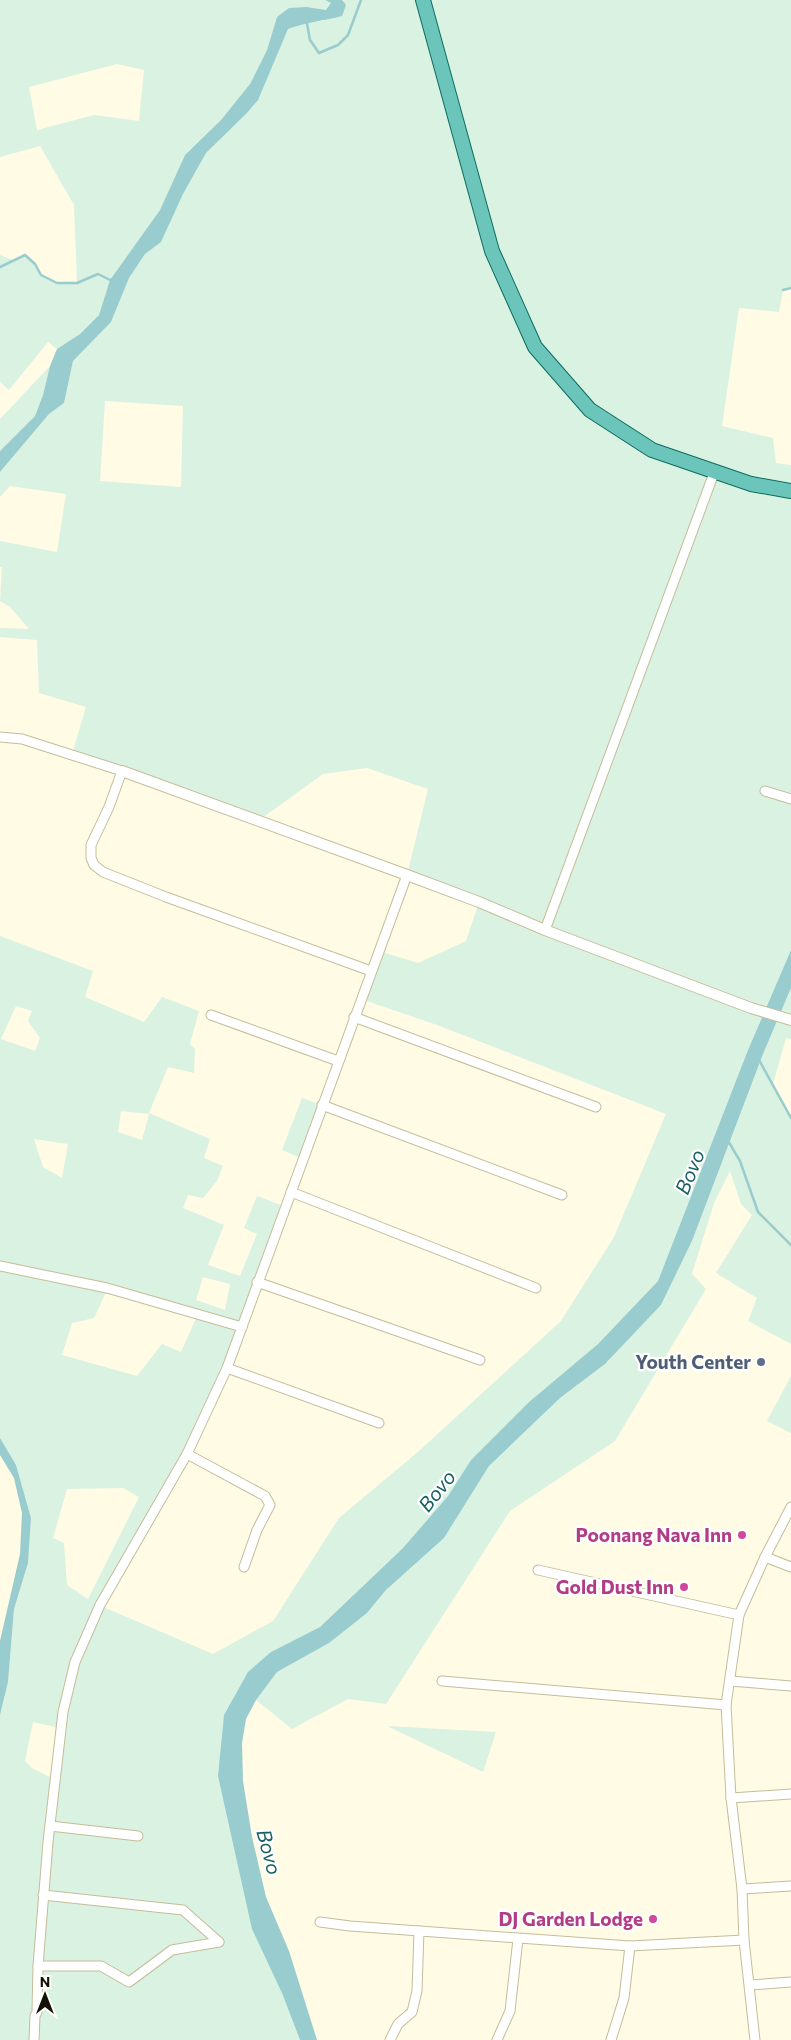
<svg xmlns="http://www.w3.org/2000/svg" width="791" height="2040" viewBox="0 0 791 2040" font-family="Commissioner,sans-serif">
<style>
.green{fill:#daf2e1;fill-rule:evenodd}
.water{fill:#98ccce}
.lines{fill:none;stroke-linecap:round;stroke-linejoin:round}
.stream{stroke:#98ccce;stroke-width:2.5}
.minor-casing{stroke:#c4bd9a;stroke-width:11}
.tertiary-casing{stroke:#c4bd9a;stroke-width:12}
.primary-casing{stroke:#0c6d5e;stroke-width:16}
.minor{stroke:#fff;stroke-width:9}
.tertiary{stroke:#fff;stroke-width:10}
.primary{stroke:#6bc5bb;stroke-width:14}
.service-dot{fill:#5c6f8a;stroke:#fff;stroke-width:2}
.hotel-dot{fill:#d1479c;stroke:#fff;stroke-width:2}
.labels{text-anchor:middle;stroke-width:4.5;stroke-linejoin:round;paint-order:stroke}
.service-label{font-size:19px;font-weight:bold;fill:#4e5e75;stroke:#fff;text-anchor:end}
.hotel-label{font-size:19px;font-weight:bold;fill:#b23c85;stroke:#fff;text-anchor:end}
.water-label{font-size:20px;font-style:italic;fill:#196063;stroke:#fff}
</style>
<rect width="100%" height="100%" fill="#fffbe5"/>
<g class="green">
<path d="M0,0h325l6,3 -5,7 -19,-3 -30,10 -10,33 -17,34 -29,36 -36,35 -25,55 -50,70 -11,35 -19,19 -23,15 -9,-7 -39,48 -9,-8v-127l13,5 12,-5 10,9 6,11 16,8h20l-3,-78 -34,-59 -40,11zM117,64l27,6 -5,51 -45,-6 -57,15 -8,-43z"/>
<path d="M342,0h449v288l-8,2 -4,22 -40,-4 -17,118 51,12 3,25 15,2v485l-43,100 -90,231 -60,63 -69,58 -58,58 -23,36 -45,52 -83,79 -49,25 -47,63 58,278 18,47h-300v-325l8,-33 6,-73 14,-46 3,-45 -15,-53 -16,-27v-502l93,35 -8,26 59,25 18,-25 37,14 -9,33 5,5 -1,24 -26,-6 -19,46 61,26 -6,19 19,8 -6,15 -14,17 -15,-3 -5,13 41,17 -16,40 32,11 17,-42 -13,-6 13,-32 29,11 -59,161 -40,86 -86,152 112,48 60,-33 66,-103 80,-67 142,-130 53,-84 52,-123 -229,-89 -76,-26 18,-48 39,12 48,-22 13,-39 -72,-27 21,-86 -61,-21 -44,6 -65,47 -186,-67 14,-47 -47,-14 -2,-53 -37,-3v-9l29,1 -19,-22 -10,-6 2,-34h-2v-26l57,11 9,-58 -56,-8 -10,11v-25l49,-58 15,-11 9,-42 38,-39 18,-44 16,-24 16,-13 22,-47 23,-41 41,-40 10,-13 31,-71 18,-7 17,-1 23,-16zM105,401l78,5 -2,81 -81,-6zM16,1006l16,5 -4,10 12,17 -5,13 -34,-12zM121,1111l28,3 -7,26 -24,-8zM34,1139l34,5 -6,34 -19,-11zM203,1277l27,7 -5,26 -29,-10zM108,1288l90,26 -17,38 -19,-8 -25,32 -75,-21 10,-32 22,-5zM123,1488l16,9 -51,102 -21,-14 -3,-42 -11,-5 14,-49zM33,1722l27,6 -6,51 -22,-11 -7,-7z"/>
<path d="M50,366l-7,29 -8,21 -35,35v-32z"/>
<path d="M791,988v51l-5,-1 -13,46 18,34v226l-43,-23 9,-23 -41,-25 36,-58 -11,-11 -11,-33 -16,32 -22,71 14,15 -91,152 -105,70 -124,193 -38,-5 -56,30 -36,-29 21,-28 52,-29 38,-30 19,-23 58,-52 45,-72 71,-68 45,-34 56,-59 31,-64 71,-187z"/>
<path d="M302,1098l20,7 -19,54 -21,-9z"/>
<path d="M791,1376v57l-24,-12z"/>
<path d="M387,1726l109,6 -13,40z"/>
</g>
<g class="water">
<path d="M325,0h17l4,5 -4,11c-19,5 -36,6 -54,13l-30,71 -11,13 -41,40 -23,41 -22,48 -16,12 -16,24 -18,44 -38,39 -9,42 -15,11 -49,58v-21l35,-35 8,-21 7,-29 7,-17 23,-15 19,-19 11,-35 50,-70 25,-55 36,-35 29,-36 17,-34 10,-33 12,-9 18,-1 19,3 5,-7z"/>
<path d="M791,950v38l-28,66 -71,187 -31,64 -56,59 -45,34 -71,68 -45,72 -58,52 -19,23 -38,30 -52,29 -21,28 -10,19 -4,24 1,38 9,56 14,60 23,54 28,89h-17l-18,-47 -30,-64 -34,-153 6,-61 24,-43 23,-20 49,-25 83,-79 45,-52 23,-36 58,-58 69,-58 60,-63 90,-231z"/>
<path d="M0,1438l16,27 15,53 -3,45 -14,46 -6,73 -8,33v-74l20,-87 2,-41 -8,-35 -14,-23z"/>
</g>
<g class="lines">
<g class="stream">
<path d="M306,18l4,22 9,13 19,-8 10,-10 13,-35"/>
<path d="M0,267l25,-12 10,9 6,11 16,8h20l21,-9 12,6 3,-1"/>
<path d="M783,290l8,-2"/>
<path d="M759,1060l32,58"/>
<path d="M727,1139l13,22 18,51 33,33"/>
</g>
<defs>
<g id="minor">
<path d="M0,737l22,2 100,32 -13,36 -18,38v13l3,7 9,7 63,25 205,74"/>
<path d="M765,791l26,8"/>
<path d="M545,930l169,-457"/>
<path d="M211,1015l127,46"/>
<path d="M354,1017l242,90"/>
<path d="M322,1105l240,90"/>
<path d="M291,1192l245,96"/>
<path d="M0,1266l107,22 135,39"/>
<path d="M257,1282l223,78"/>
<path d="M227,1368l152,55"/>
<path d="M187,1454l78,42 5,9 -13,25 -13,37"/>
<path d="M765,1557l26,10"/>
<path d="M538,1570l201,45"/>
<path d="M442,1681l284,24"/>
<path d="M730,1681l61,5"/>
<path d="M731,1798l60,-4"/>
<path d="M50,1826l88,10"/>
<path d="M742,1889l49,-3"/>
<path d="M43,1895l140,15 36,32"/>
<path d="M320,1922l30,4 280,20 114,-6"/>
<path d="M38,1966h63l28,16 43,-32 47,-8"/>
<path d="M750,1985l41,-3"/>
<path d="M34,2040l1,-24 2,-4 1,-46 10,-124 15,-130 12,-50 25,-57 87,-151 40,-86 180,-493"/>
<path d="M390,2040l8,-16 14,-12 5,-21 2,-60"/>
<path d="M497,2040l13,-29 8,-72"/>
<path d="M611,2040l13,-42 6,-52"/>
<path d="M755,2040l-11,-100 -2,-51 -11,-91 -5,-93 13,-90 26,-58 26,-50"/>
</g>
<path id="tertiary" d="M122,771l285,104 72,27 66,28 206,78 40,12"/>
<path id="primary" d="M423,0l69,251 43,96 55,63 62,40 99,34 40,7"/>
</defs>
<use href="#minor" class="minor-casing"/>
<use href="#tertiary" class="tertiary-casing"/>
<use href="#primary" class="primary-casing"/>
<use href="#minor" class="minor"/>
<use href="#tertiary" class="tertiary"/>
<use href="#primary" class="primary"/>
</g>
<circle class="service-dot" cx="761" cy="1362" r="5"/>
<g class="hotel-dot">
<circle cx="742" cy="1535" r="5"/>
<circle cx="684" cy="1587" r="5"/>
<circle cx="653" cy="1919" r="5"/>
</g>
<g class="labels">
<g class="service-label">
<text x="751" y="1369">Youth Center</text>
</g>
<g class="hotel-label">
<text x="732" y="1542">Poonang Nava Inn</text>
<text x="674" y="1594">Gold Dust Inn</text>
<text x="643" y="1926">DJ Garden Lodge</text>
</g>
<g class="water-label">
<text transform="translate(690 1172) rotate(-68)" y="7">Bovo</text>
<text transform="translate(437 1491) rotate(-52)" y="7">Bovo</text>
<text transform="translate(269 1852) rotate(75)" y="7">Bovo</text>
</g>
</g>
<g transform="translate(45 1995)" stroke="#ffffff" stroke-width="4" paint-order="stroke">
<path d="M0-4L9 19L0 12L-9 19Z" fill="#141205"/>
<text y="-8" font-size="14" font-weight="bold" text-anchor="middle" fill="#141205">N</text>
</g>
</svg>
